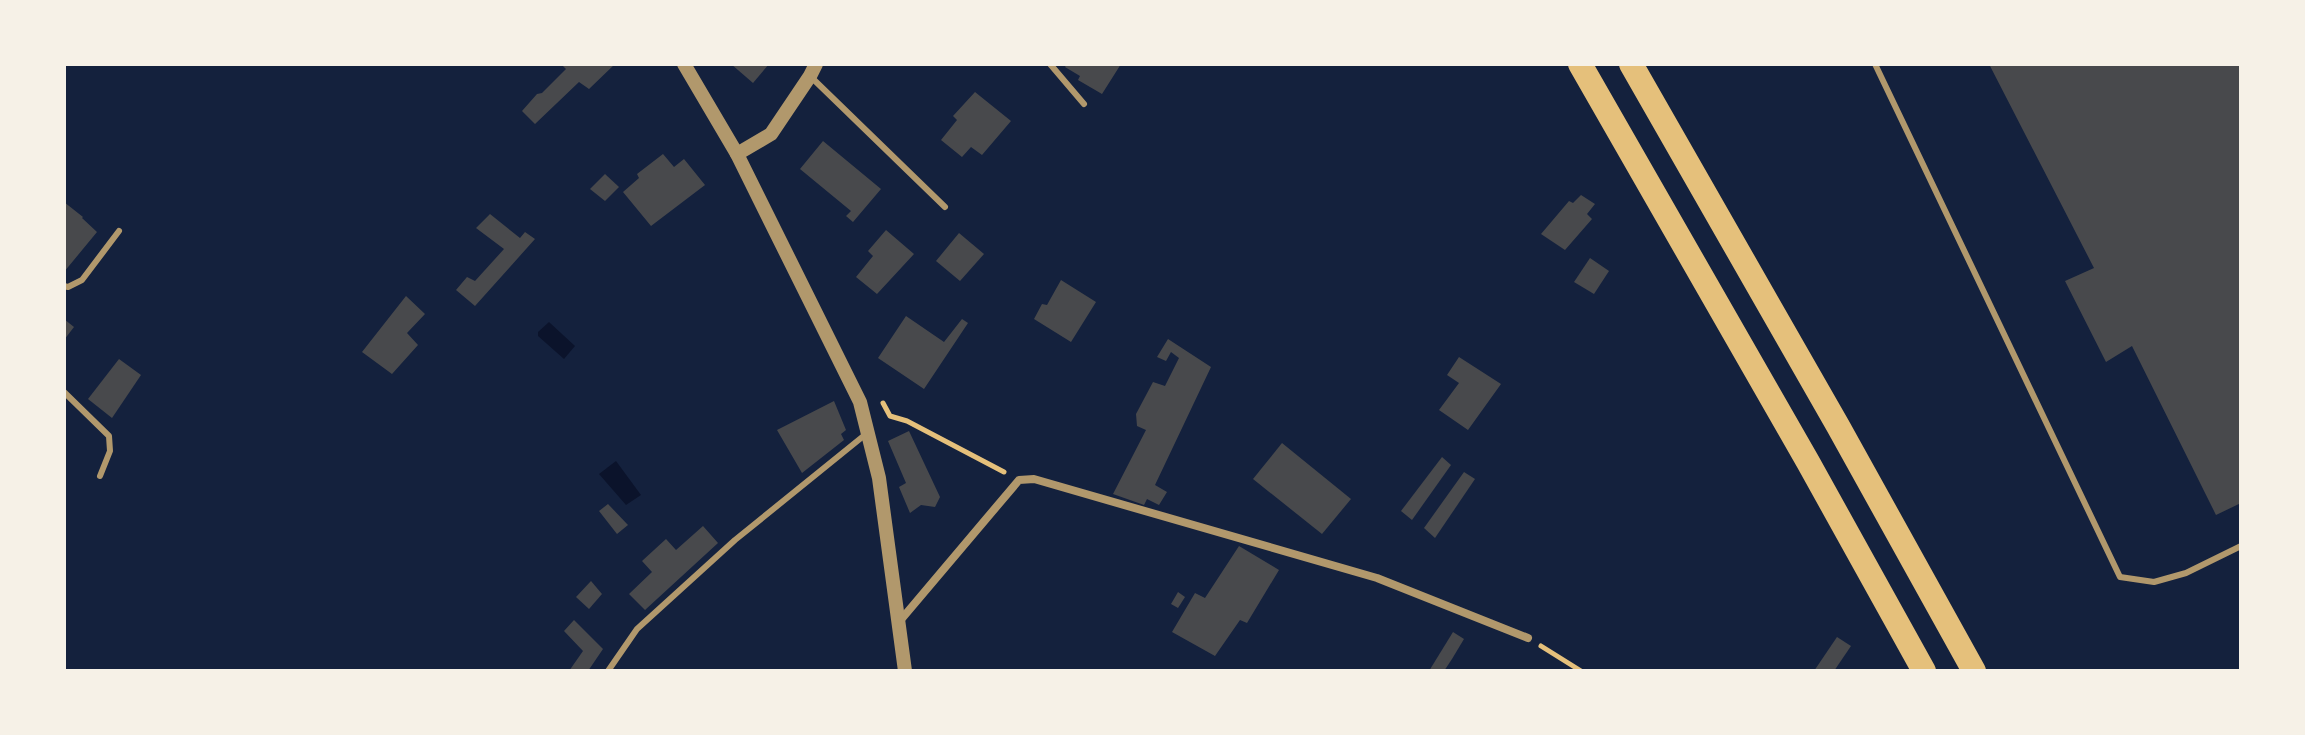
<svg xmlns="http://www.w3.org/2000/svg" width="2305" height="735" viewBox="0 0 2305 735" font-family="Cabin,sans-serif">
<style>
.water{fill:#0b132b}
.building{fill:#48494c}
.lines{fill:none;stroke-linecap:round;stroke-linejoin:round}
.path{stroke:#e5c07b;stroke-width:5}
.service{stroke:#b1986c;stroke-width:6}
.minor{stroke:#b1986c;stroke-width:8}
.tertiary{stroke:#b1986c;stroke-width:14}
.motorway{stroke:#e5c07b;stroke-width:24}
</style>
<rect width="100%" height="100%" fill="#14213d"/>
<g class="water">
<path d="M549,322l26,24 -11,13 -26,-23v-4z"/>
<path d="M616,461l25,34 -15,10 -27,-31z"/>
</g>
<g class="building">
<path d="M561,64h54l-26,25 -10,-7 -44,42 -13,-13 15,-17 5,-1 24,-24z"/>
<path d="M731,64h38l-16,19z"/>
<path d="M1067,64h54l-19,30 -24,-14 2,-4 -15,-9z"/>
<path d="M1989,64h252v439l-25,12 -84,-169 -26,16 -41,-81 29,-13z"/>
<path d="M975,92l36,29 -29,34 -11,-8 -9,10 -21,-17 16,-20 -4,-4z"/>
<path d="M823,141l58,48 -28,33 -7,-6 5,-5 -51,-42z"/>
<path d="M663,154l11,13 10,-8 21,26 -54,41 -28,-34 16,-14 -2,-4z"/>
<path d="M605,174l14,13 -14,14 -15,-12z"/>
<path d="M1581,195l14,9 -8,10 5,5 -27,31 -24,-16 28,-33 4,2z"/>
<path d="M64,202l19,15 -1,1 15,14 -33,40z"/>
<path d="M490,214l30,24 5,-6 10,7 -60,67 -19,-16 11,-13 8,4 29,-32 -28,-21z"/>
<path d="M886,230l28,24 -37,40 -21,-17 17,-21 -5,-5z"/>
<path d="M959,233l25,21 -24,27 -24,-20z"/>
<path d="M1590,258l19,13 -15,23 -20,-12z"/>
<path d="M1061,280l35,22 -25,40 -37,-23 8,-15 5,1z"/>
<path d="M406,296l19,18 -18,19 11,12 -26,29 -30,-22z"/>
<path d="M906,316l38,26 18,-23 6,4 -44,66 -46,-31z"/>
<path d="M64,319l10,8 -10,13z"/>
<path d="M1168,339l43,28 -56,118 12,7 -8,13 -12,-6 -3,6 -31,-11 33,-64 -9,-4 -1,-12 17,-32 12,4 14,-28 -8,-6 -5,9 -9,-4z"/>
<path d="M1459,357l42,27 -33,46 -29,-20 20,-27 -12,-8z"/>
<path d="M119,359l22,16 -29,43 -24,-19z"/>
<path d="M834,401l12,29 -5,4 3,6 -42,33 -25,-43z"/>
<path d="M909,431l31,66 -5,10 -14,-2 -11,8 -11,-26 7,-4 -18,-42z"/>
<path d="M1282,443l69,56 -29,35 -69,-55z"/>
<path d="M1442,457l9,8 -39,55 -11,-9z"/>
<path d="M1464,472l11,7 -40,59 -11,-10z"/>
<path d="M608,504l20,21 -11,9 -18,-23z"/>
<path d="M703,526l15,17 -73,67 -16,-16 23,-22 -10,-11 24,-22 10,11z"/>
<path d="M1239,546l40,24 -32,53 -7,-3 -25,36 -43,-24 23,-39 10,5z"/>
<path d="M591,581l11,13 -13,15 -13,-12z"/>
<path d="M1178,592l7,5 -7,11 -7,-4z"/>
<path d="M574,620l29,29 -15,22h-19l14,-20 -19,-20z"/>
<path d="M1453,632l11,7 -12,20 -8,12h-15z"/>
<path d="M1837,637l14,9 -17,25h-20z"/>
</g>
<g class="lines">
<g class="path">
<path d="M883,403l7,13 17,5 97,51"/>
<path d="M1541,646l40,25"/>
</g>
<g class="service">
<path d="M1050,64l34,40"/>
<path d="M1875,64l245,513 34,5 32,-9 55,-27"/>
<path d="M810,76l135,131"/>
<path d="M64,286l4,1 14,-7 37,-49"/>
<path d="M64,392l45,44 1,15 -10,25"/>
<path d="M608,671l29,-42 98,-89 131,-106"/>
</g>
<path class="minor" d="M899,622l120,-142 15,-1 343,99 151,60"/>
<g class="tertiary">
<path d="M684,64l53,90 123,248 19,76 26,193"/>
<path d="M737,154l34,-20 39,-58 6,-12"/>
</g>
<g class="motorway">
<path d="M1580,64l228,398 116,209"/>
<path d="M1631,64l207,362 136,245"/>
</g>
</g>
<rect width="2305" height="735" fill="none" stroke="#f6f1e7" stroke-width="132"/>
</svg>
